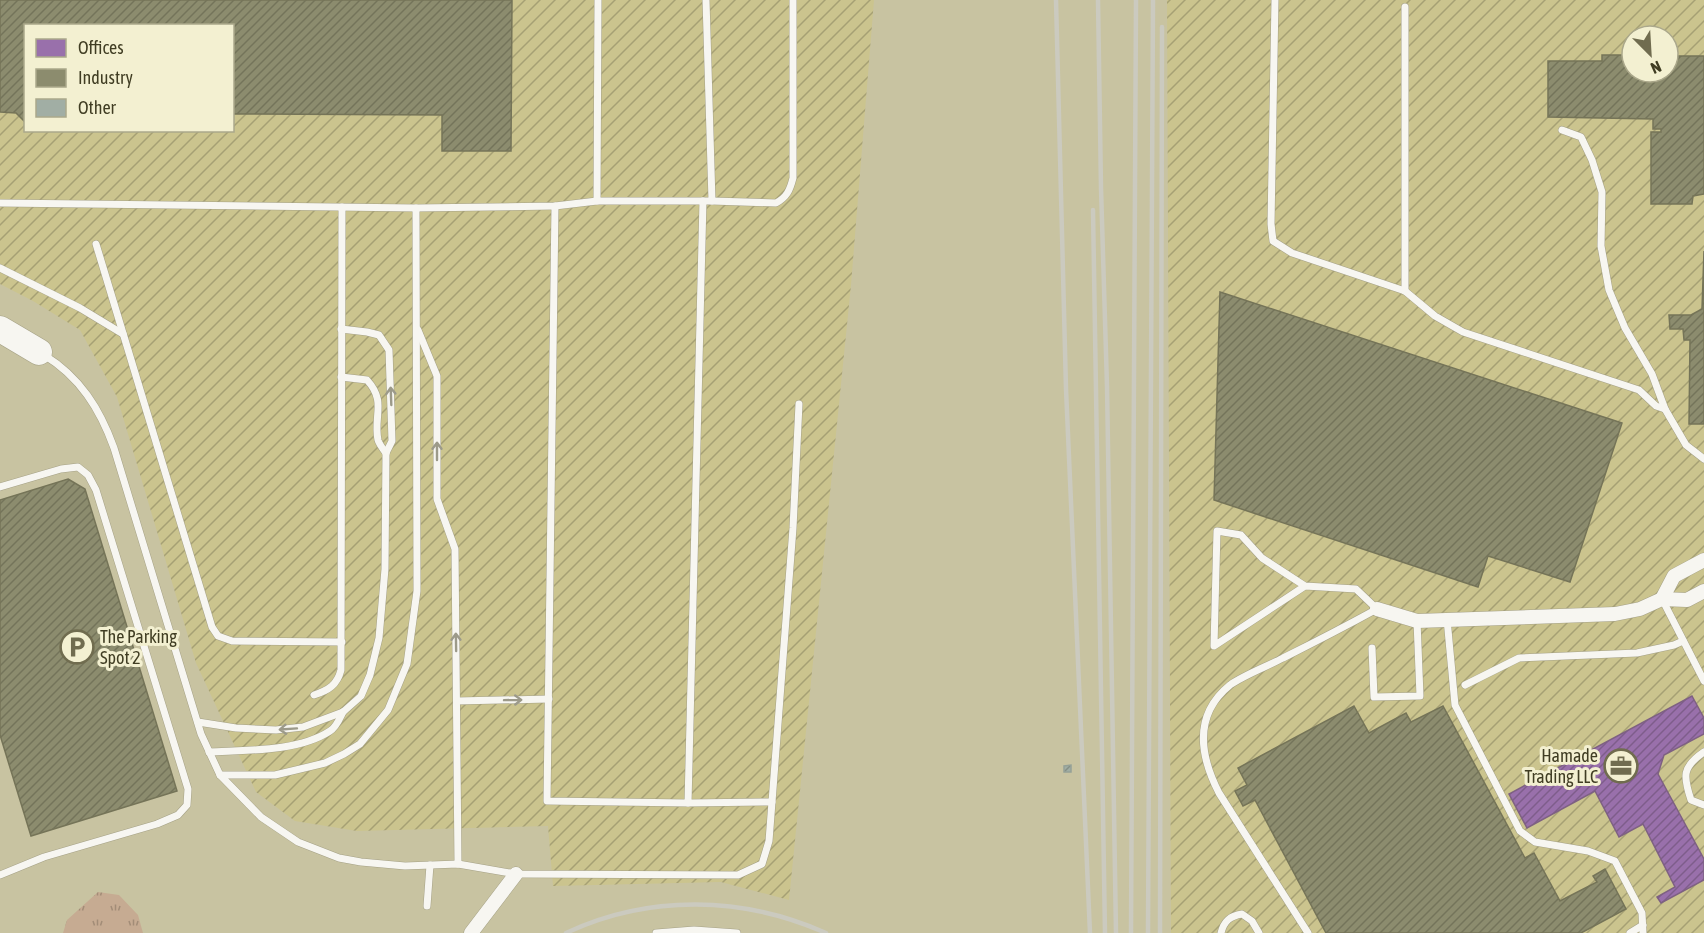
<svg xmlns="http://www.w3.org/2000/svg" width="1704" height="933" viewBox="0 0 1704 933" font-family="'Asap Condensed',sans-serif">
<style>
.industrial{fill:url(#industrial-furrows);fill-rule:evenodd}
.grass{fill:url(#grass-tufts)}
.offices{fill:url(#offices-hatch);stroke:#7e6182;stroke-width:1.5}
.industry{fill:url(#industry-hatch);stroke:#757458;stroke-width:1.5}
.building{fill:url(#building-hatch);stroke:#95a197;stroke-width:1.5}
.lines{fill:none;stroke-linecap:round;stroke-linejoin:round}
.lane-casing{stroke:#a5a186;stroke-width:8}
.street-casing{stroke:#a5a186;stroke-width:15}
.highway-casing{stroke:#a5a186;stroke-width:27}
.lane{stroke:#f7f6f1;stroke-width:7}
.street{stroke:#f7f6f1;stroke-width:14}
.highway{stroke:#f7f6f1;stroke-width:26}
.rail{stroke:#cbcabf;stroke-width:4.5}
.oneway{stroke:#9c9a8a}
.labels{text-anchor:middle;stroke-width:6;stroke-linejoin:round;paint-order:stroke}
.poi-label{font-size:18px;fill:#403d23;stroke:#f3f0d1;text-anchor:start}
</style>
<defs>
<pattern id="industrial-furrows" width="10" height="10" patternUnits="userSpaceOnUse" patternTransform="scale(1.5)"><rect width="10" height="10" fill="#cbc48e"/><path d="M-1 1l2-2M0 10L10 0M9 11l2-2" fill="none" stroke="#a6a074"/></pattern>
<pattern id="grass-tufts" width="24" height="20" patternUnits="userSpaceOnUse" patternTransform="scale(1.5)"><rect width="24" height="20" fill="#c6ab92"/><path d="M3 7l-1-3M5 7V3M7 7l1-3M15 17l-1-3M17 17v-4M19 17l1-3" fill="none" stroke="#a28c77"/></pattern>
<pattern id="offices-hatch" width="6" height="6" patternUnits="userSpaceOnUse" patternTransform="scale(1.5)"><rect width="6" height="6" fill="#9970ab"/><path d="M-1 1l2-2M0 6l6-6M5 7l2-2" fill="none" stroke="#7e5d8b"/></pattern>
<pattern id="industry-hatch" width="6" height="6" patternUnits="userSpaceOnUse" patternTransform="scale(1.5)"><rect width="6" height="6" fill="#8c8c6e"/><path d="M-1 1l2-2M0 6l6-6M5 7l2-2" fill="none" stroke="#74745a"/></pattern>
<pattern id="building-hatch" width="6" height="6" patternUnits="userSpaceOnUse" patternTransform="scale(1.5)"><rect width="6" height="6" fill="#a1aea4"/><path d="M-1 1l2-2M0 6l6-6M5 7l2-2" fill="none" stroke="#858f85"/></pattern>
</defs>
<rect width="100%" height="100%" fill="#c8c3a1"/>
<g class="industrial">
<path d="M0,0h874l-23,285 -62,615 -68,-18 -168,4 -5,-60 -191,5 -62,-10 -39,-29 -60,-129 -79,-266 -37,-67 -47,-29 -33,-17zM26,26h206v104h-206z"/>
<path d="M1167,0h537v933h-533zM1632,36h36v36h-36z"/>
</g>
<path class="grass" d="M98,892l21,3 19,20 5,18h-80l4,-13z"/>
<path class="offices" d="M1692,696l12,22v16l-40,21 -6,19 46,85v21l-43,23 -4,-6 18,-10 -32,-63 -24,13 -24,-46 -68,37 -18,-34z"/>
<g class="industry">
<path d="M0,0h512l-1,151h-69v-36l-210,-1v-88h-206v97l-10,-10 -16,-1z"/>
<path d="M1602,55h30v17h36v-16h36v138l-11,2 -1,8h-41v-72h10v-3h-8v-10l-105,-2v-56h54z"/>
<path d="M1704,251v173h-15l1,-84h-6l-1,-11h-13l-1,-14h22l11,-6z"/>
<path d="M1220,292l402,131 -52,159 -82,-26 -10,31 -264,-87z"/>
<path d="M68,479l17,10 92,302 -146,45 -31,-101v-235z"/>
<path d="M1354,706l15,27 37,-20 5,9 32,-16 82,152 9,-5 26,48 37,-19 -4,-6 12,-7 21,40 -45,24h-255l-71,-133 -12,6 -8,-15 12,-6 -9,-17z"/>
</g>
<path class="building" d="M1071,765v7h-7v-6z"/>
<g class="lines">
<defs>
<g id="lane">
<path d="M706,0l6,201"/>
<path d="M1275,0l-4,224 2,17 19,12 113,38 30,25 28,16 176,58 17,16 9,3"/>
<path d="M1405,7v284"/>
<path d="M1562,130l19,7 11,23 10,32 -1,54 8,44 16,38 27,46 13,35 21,36 18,14"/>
<path d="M597,201l1,-201"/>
<path d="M0,203l416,5 139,-2 42,-5h115l64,2c11,-6 14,-13 17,-25v-178"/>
<path d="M555,206l-8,595 141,2 15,-602"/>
<path d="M96,244l116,383 6,9 14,5 110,1"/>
<path d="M0,268l80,40 43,26"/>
<path d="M418,330l19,46v123l18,50 3,315"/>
<path d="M44,355c36,22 56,54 70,93l87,286 19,41 41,42 37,25 41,16 22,4 44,4 53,-2 58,10 222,1 24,-11 7,-23 24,-313 6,-124"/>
<path d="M341,377l26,3c20,22 6,36 11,60 1,4 5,9 8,13"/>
<path d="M0,487l61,-18 17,-2 10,8 8,15 92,299 -1,16 -9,10 -21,9 -113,33 -44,18"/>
<path d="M1305,586l-43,-28 -21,-23 -24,-4 -3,115 91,-60 51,3 21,20c-31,17 -62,33 -94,49 -15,8 -39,17 -53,27 -37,30 -30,71 -11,108l89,140"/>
<path d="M1662,599l42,82"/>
<path d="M1447,619l8,86 65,126 15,11 53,9 27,10 27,52 1,20"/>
<path d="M1372,648l2,49 46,-1 -3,-75"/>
<path d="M1465,685l54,-27 118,-5 37,-8 9,-4"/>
<path d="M314,695c15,-5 23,-10 27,-25l1,-463"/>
<path d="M457,701l92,-2"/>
<path d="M198,722l38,6 40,2 27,-3 40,-15 18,-16 9,-21 9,-37 6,-69 1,-116 6,-12 -3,-91 -10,-15 -12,-3 -26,-3"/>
<path d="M209,752c37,-2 89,0 121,-21 6,-3 10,-13 13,-19"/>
<path d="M1704,752c-22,15 -21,24 -13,48l13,5"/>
<path d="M220,775h55l50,-12 19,-9 16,-10 28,-34 19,-46 10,-73 -1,-383"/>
<path d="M688,803l84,-1"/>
<path d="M427,906l3,-41"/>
<path d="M656,933l38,-3 43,3"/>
<path d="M1221,933c3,-12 9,-17 21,-19l10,7 7,12"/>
<path d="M1630,933l13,-8"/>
</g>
<g id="street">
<path d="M1662,599l12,-23 30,-16"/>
<path d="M1377,609l40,12 198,-7 25,-5 22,-10 25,1 17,-9"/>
<path d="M471,933l45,-59"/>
</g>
<path id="highway" d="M0,329l39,23"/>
</defs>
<use href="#lane" class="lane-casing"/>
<use href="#street" class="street-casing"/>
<use href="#highway" class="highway-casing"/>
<use href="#lane" class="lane"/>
<use href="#street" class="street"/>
<use href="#highway" class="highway"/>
<g class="rail">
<path d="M1056,0l10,389 24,544"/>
<path d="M1098,0l3,188 6,198 9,547"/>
<path d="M1093,210l12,723"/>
<path d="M566,933c83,-39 177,-37 260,0"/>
<path d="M1131,933l5,-933"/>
<path d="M1148,933l5,-933"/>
<path d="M1160,933l2,-906"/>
</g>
</g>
<defs><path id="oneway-shaft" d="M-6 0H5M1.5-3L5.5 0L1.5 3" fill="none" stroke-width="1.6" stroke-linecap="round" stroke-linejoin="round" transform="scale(1.5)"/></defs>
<g class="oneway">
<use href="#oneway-shaft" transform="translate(391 396) rotate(-92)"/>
<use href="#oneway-shaft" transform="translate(437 451) rotate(-90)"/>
<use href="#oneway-shaft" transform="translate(456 642) rotate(-91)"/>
<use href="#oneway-shaft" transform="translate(513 700) rotate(-1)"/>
<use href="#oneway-shaft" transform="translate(288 729) rotate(176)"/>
</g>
<defs>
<symbol id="parking-ring" viewBox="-11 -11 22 22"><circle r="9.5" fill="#f3f0d1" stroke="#706c4f" stroke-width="1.5"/><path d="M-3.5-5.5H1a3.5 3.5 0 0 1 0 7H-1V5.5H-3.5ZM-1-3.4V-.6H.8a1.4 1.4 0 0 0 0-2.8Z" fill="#706c4f"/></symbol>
<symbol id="office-ring" viewBox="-11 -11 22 22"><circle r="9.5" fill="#f3f0d1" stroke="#706c4f" stroke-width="1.5"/><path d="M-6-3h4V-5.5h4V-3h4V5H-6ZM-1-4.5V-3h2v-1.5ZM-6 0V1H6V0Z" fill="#706c4f"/></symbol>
</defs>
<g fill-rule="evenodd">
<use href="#parking-ring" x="58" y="628" width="38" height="38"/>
<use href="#office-ring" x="1602" y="747" width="38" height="38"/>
</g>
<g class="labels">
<g class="poi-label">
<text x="100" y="643">The Parking<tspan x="100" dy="21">Spot 2</tspan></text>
<text x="1598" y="762" text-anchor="end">Hamade<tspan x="1598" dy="21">Trading LLC</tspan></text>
</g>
</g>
<rect x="24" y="24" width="210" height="108" fill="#f3f0d1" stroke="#aba88b" stroke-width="1.5"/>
<rect x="36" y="39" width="30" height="18" fill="#9970ab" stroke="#aba88b" stroke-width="1.5"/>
<text x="78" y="54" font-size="18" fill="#403d23">Offices</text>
<rect x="36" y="69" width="30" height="18" fill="#8c8c6e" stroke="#aba88b" stroke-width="1.5"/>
<text x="78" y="84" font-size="18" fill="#403d23">Industry</text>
<rect x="36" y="99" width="30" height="18" fill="#a1aea4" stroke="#aba88b" stroke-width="1.5"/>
<text x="78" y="114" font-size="18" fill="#403d23">Other</text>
<g transform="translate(1650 54) rotate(156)"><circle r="28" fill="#f3f0d1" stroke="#aba88b" stroke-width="1.5"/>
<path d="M0-4.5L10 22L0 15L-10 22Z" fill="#706c4f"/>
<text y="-9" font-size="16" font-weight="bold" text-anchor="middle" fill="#403d23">N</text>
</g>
</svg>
